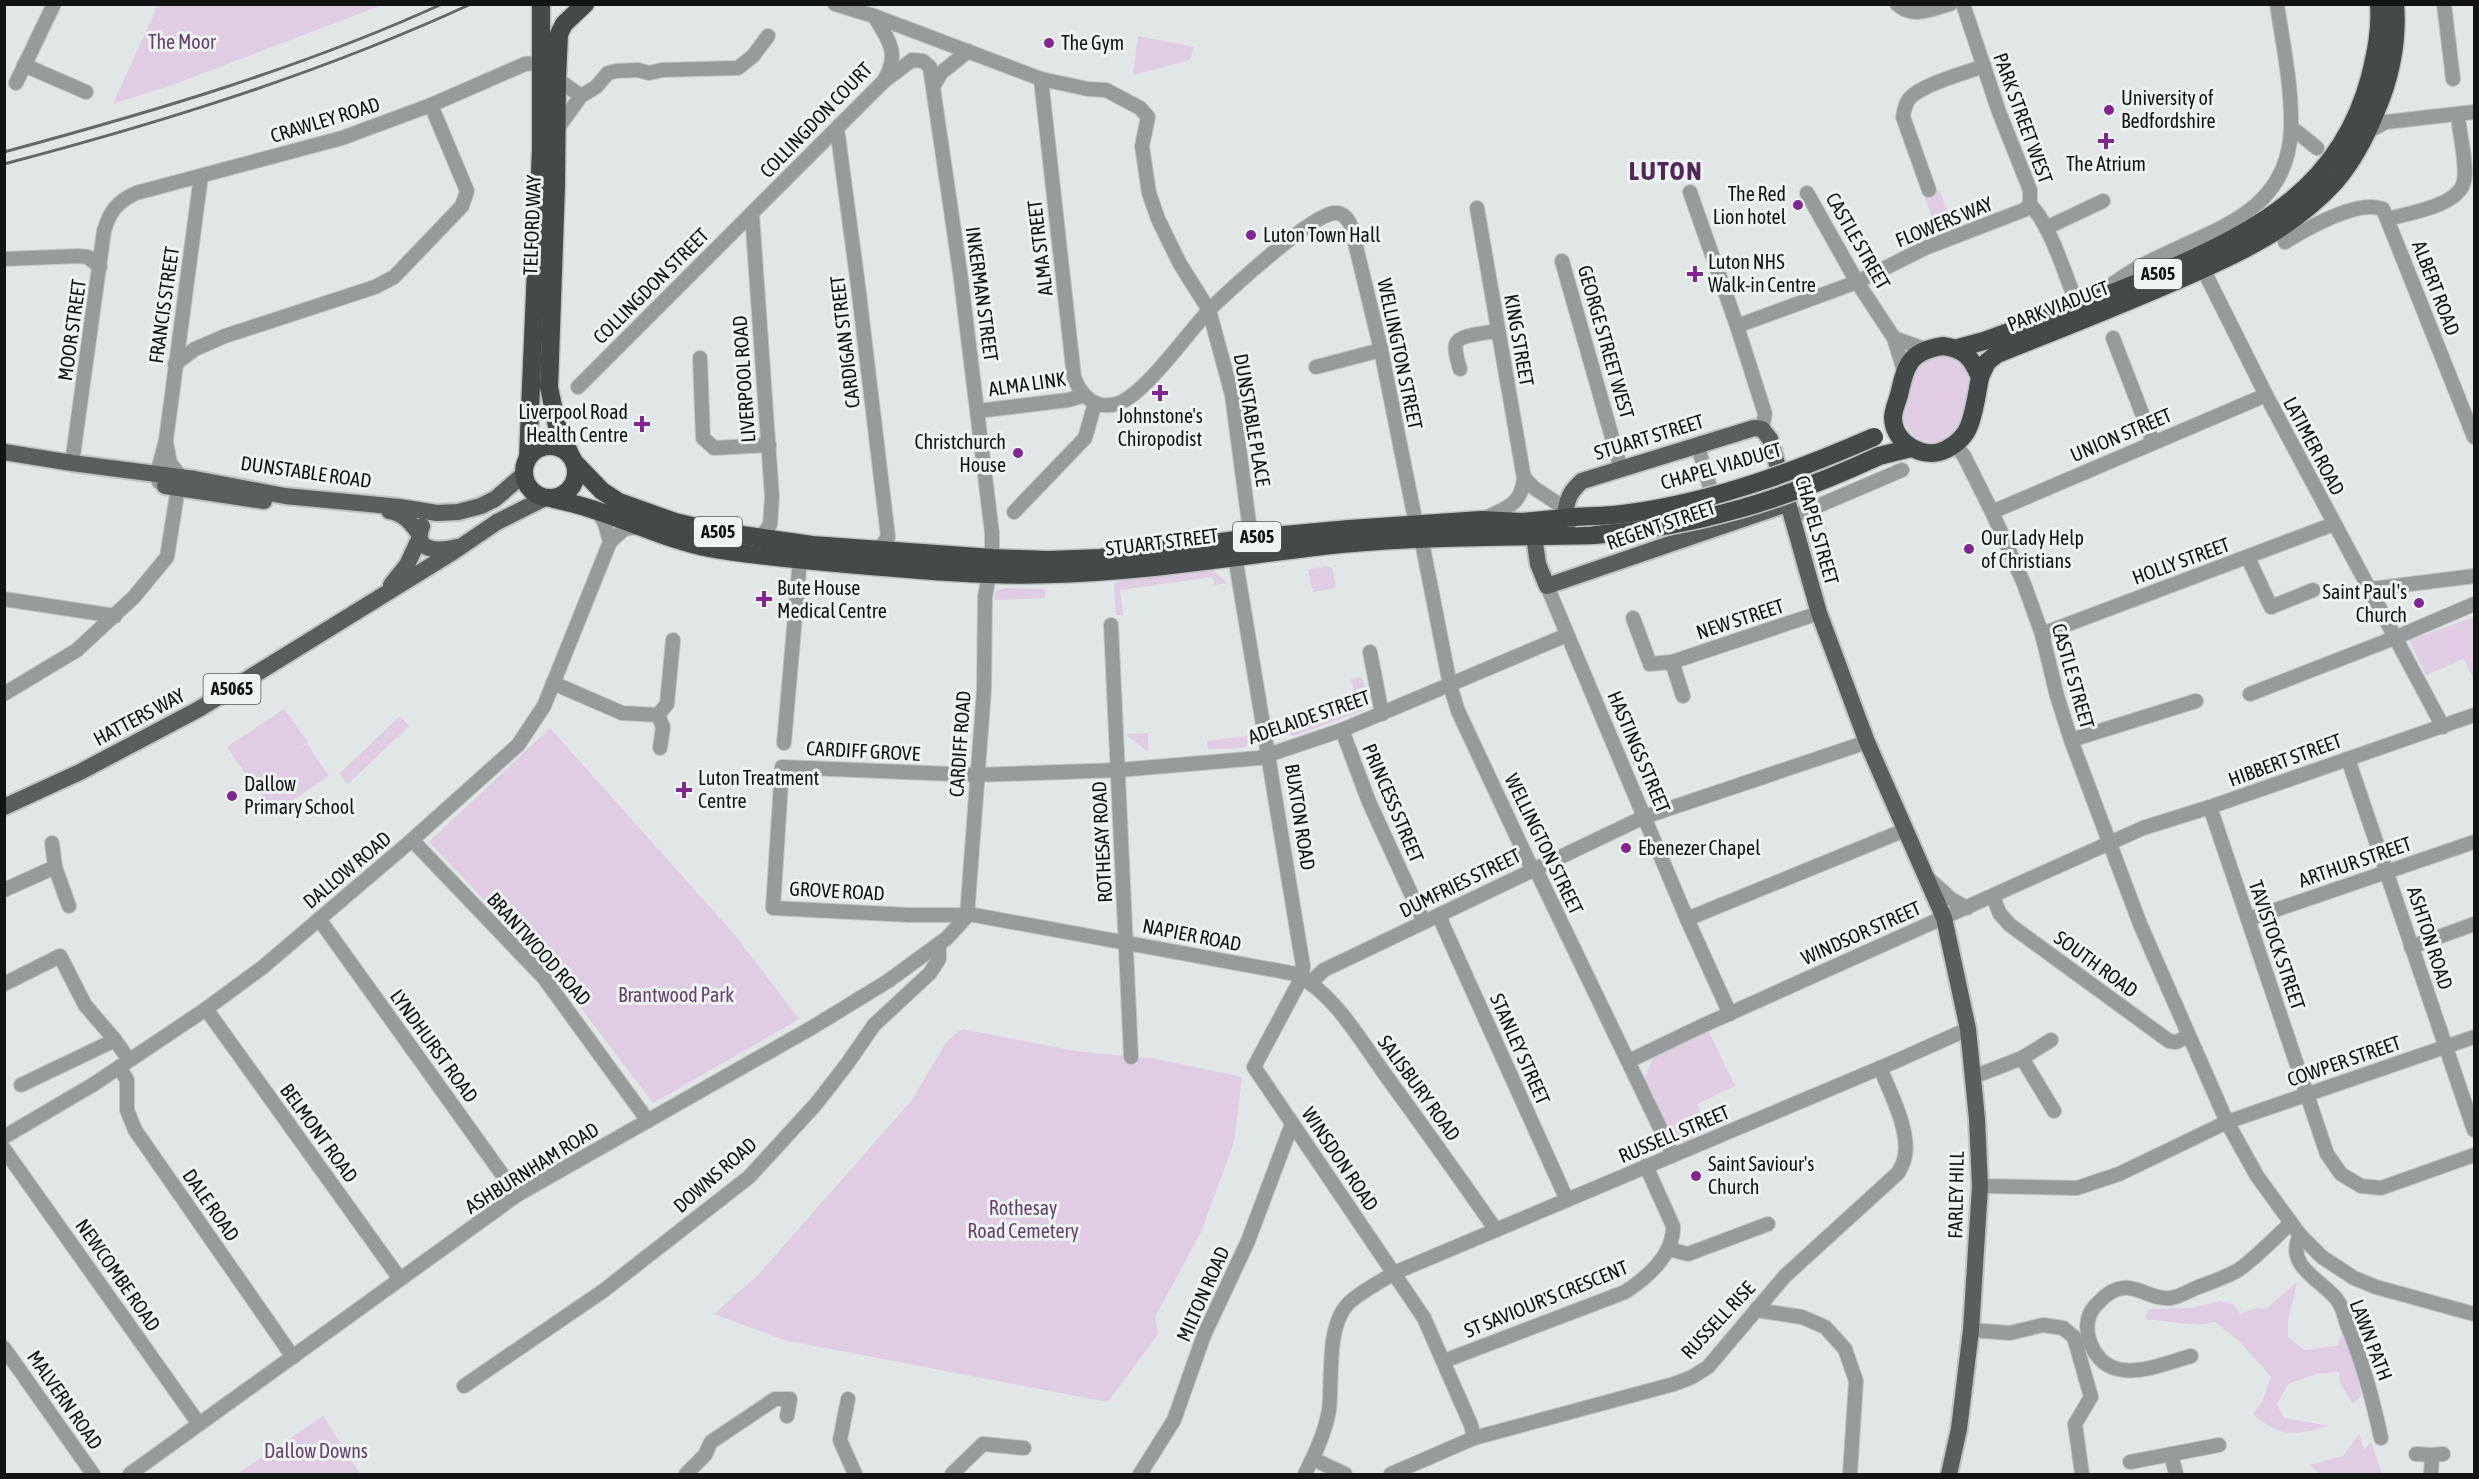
<svg xmlns="http://www.w3.org/2000/svg" width="2479" height="1479" viewBox="0 0 2479 1479" font-family="'Asap Condensed',sans-serif">
<style>
.green{fill:#e0cce3}
.lines{fill:none;stroke-linecap:round;stroke-linejoin:round}
.minor-casing{stroke:#c0c4c4;stroke-width:16}
.major-casing{stroke:#c0c4c4;stroke-width:20}
.highway-casing{stroke:#c0c4c4;stroke-width:21}
.minor{stroke:#989b9b;stroke-width:14}
.major{stroke:#5a5e5e;stroke-width:16}
.highway{stroke:#444949;stroke-width:18}
.rail{stroke:#666969;stroke-width:3}
.highway-bridge-casing{stroke:#c0c4c4;stroke-width:21;stroke-linecap:butt}
.highway-bridge{stroke:#444949;stroke-width:18}
.poi-dot{fill:#812591;stroke:#eef3f3;stroke-width:2}
.labels{text-anchor:middle;stroke-width:6;stroke-linejoin:round;paint-order:stroke}
.shield{fill:#eef3f3;stroke:#545757;stroke-width:1.5}
.shield-label{font-size:18px;font-weight:bold;fill:#121414}
.park-label{font-size:20px;fill:#66416c;stroke:#eef3f3}
.poi-label{font-size:20px;fill:#121414;stroke:#eef3f3;text-anchor:start}
.street-label{font-size:20px;fill:#121414;stroke:#eef3f3}
.district-label{font-size:26px;font-weight:bold;letter-spacing:1.5px;fill:#52265a;stroke:#eef3f3}
</style>
<rect width="100%" height="100%" fill="#e1e6e6"/>
<g class="green">
<path d="M158,5v-1l224,1 -210,80 -59,19z"/>
<path d="M1138,36l56,11 -4,13 -57,15z"/>
<path d="M1939,190l10,24 -16,6 -9,-24z"/>
<path d="M1942,354c33,10 29,24 22,52 -2,7 -2,17 -6,23 -12,21 -43,16 -52,-4 -7,-13 8,-54 19,-64 5,-4 10,-5 17,-7z"/>
<path d="M1326,566l6,2 4,20 -23,4 -5,-22z"/>
<path d="M1213,570l14,13 -12,2 -2,-8 -93,13 3,25h-7l-2,-31 7,-4z"/>
<path d="M1005,588l40,1v9l-51,2 2,-9z"/>
<path d="M2474,617v58l-2,1 -8,-17 -38,16 -17,-35z"/>
<path d="M1360,677l3,3 5,20 -6,11 -69,25 -9,-5 40,-9 -1,-5 23,-7 10,-12 -5,-19z"/>
<path d="M284,709l24,33 -13,9 12,-7 22,32 -56,37 -46,-66z"/>
<path d="M400,716l9,10 -61,58 -9,-10z"/>
<path d="M550,728l184,206 65,85 -146,84 -97,-128 -127,-133z"/>
<path d="M1148,733v19l-20,-16 -1,-2z"/>
<path d="M1254,735l-10,13 -36,1 -1,-8z"/>
<path d="M962,1029l113,22 81,8 86,18 -8,65 -33,90 -46,85 3,17 -50,68 -324,-62 -70,-26 44,-39 154,-175 35,-59z"/>
<path d="M1708,1030l27,56 -38,18 11,26 -24,12 -12,-6 -28,-56 10,-24z"/>
<path d="M2297,1282l-9,39v16l16,13 33,-4 6,-14 14,36 4,28 -8,8 -13,-21 -1,-11 -23,2 -28,10 -11,20 7,14 45,8c-34,9 -48,13 -76,-12l9,-12 9,-25 -32,-36 -24,-19 -16,3 -54,-6 4,-10 44,-1 26,-7 14,3 7,10 17,-6 9,1z"/>
<path d="M323,1416l37,58h-123z"/>
<path d="M2359,1434l5,16 7,-8 11,32h-61l-12,-9 34,-9z"/>
</g>
<g class="lines">
<defs>
<g id="minor">
<path d="M835,4l39,12 167,63 47,10 18,1 34,18 8,9 -6,29 7,47 9,26 22,45 29,46 23,85 19,143"/>
<path d="M1897,4c15,15 35,5 53,0"/>
<path d="M1963,4l36,108 31,78v15"/>
<path d="M2444,4l9,75"/>
<path d="M24,65l62,27"/>
<path d="M557,79l24,17"/>
<path d="M1041,79l33,298c7,20 23,34 45,26 27,-10 70,-72 92,-95 20,-19 99,-92 123,-95 9,-1 14,6 17,13l30,124 35,174"/>
<path d="M16,83l38,-79"/>
<path d="M934,85l7,-12 27,-22"/>
<path d="M837,128l21,157 30,252 -9,12"/>
<path d="M557,129l24,-33 15,-9 12,-14 8,-2 22,-1 11,3 13,-3 76,-2 15,-12 15,-20"/>
<path d="M2291,131h5l21,17"/>
<path d="M2367,132l19,-10 88,-10"/>
<path d="M1929,190l-26,-73c1,-6 2,-13 6,-18 13,-15 56,-26 75,-33"/>
<path d="M1690,192l47,134 28,88 -3,15"/>
<path d="M1807,193l50,89 37,56 10,33"/>
<path d="M2030,205c20,18 37,75 48,102l6,-4"/>
<path d="M1477,208l47,270c-3,28 -18,30 -41,41"/>
<path d="M752,214l20,283 -2,28 -10,13"/>
<path d="M2388,219c21,-6 71,-13 76,-38 3,-14 -3,-41 -5,-57"/>
<path d="M2046,228l57,-27"/>
<path d="M2285,242c21,-13 73,-43 98,-33l91,228"/>
<path d="M4,259l74,-3 10,1 12,10"/>
<path d="M1562,261l59,208"/>
<path d="M2203,269l63,126 177,332"/>
<path d="M2103,291c12,-9 25,-18 38,-25 65,-36 148,-48 150,-139 1,-40 -8,-82 -14,-123"/>
<path d="M1737,326l120,-44 68,-34 99,-38 6,-5"/>
<path d="M1894,338l31,11"/>
<path d="M2113,338l40,104"/>
<path d="M700,358l3,80 11,10 55,-3"/>
<path d="M175,364l20,-15 30,-13 150,-49 19,-10 68,-71 5,-15 -36,-86"/>
<path d="M1316,367l65,-17"/>
<path d="M1460,369c-2,-7 -6,-19 -4,-25 3,-10 33,-11 42,-13"/>
<path d="M578,387l305,-305c18,-27 6,-42 -9,-66"/>
<path d="M978,411l90,-11 14,-4"/>
<path d="M166,442l4,21 11,14"/>
<path d="M1955,444l9,12 28,56 32,72 18,50 15,62 14,44 69,184 87,198 30,54 43,59 22,22 32,21 22,9 98,27"/>
<path d="M1698,447l17,57"/>
<path d="M72,463l32,-232c6,-20 13,-29 32,-38l206,-55 89,-33 94,-41 15,-1"/>
<path d="M1524,478l10,10 32,21"/>
<path d="M159,482l-2,-8 9,-34 35,-264"/>
<path d="M598,511l7,13 5,18"/>
<path d="M1014,512l71,-74 10,-35"/>
<path d="M1992,512l274,-117"/>
<path d="M1792,517l110,-47"/>
<path d="M1421,537l29,148 8,26 74,158 6,5 135,281"/>
<path d="M1235,556l68,410 -1,11 -48,90 170,251 47,107 3,13"/>
<path d="M2248,558l23,49 42,-17"/>
<path d="M1547,586l140,333 43,95"/>
<path d="M2371,589l103,-13"/>
<path d="M4,599l111,17"/>
<path d="M1633,618l17,46 22,-2 11,34"/>
<path d="M1111,625l20,432"/>
<path d="M2042,634l292,-110"/>
<path d="M1370,652l12,62"/>
<path d="M1672,662l147,-49"/>
<path d="M553,683l69,30 36,2 5,12 -3,21"/>
<path d="M4,694l73,-44 57,-53 33,-40 11,-69"/>
<path d="M2250,694l147,-57 77,-33"/>
<path d="M658,715l9,-11 6,-64"/>
<path d="M1342,730l27,72 55,120"/>
<path d="M2071,740l125,-39"/>
<path d="M784,743l16,-184"/>
<path d="M2348,759l126,371"/>
<path d="M2210,807l117,347 14,20 20,12 20,2 93,-33"/>
<path d="M412,840l132,138 104,143"/>
<path d="M52,843l3,24 14,39"/>
<path d="M1930,880l21,19 16,9"/>
<path d="M4,890l51,-23"/>
<path d="M1993,897l7,17 10,11 159,116 7,1 13,-6"/>
<path d="M1441,914l1,9 125,277"/>
<path d="M319,919l198,276"/>
<path d="M1687,919l218,-89"/>
<path d="M2249,919l225,-77"/>
<path d="M2411,947l63,-23"/>
<path d="M1311,982l13,-12 320,-153 223,-75"/>
<path d="M4,984l56,-28 25,49 30,35 14,20"/>
<path d="M206,1009l194,270"/>
<path d="M2022,1058l32,53"/>
<path d="M1630,1063l3,-4 71,-34 439,-197 67,-21 264,-92"/>
<path d="M119,1067l8,13v30l8,20 158,227"/>
<path d="M1973,1077l49,-19 29,-18"/>
<path d="M21,1085l94,-45"/>
<path d="M4,1137l90,-53 112,-75 57,-42 149,-127 106,-95 26,-39 66,-164 14,-13 13,-2"/>
<path d="M4,1149l195,275"/>
<path d="M1980,1186l97,2 42,-14 108,-52 247,-85"/>
<path d="M1496,1230c-37,-53 -74,-105 -112,-157 -25,-35 -49,-78 -88,-99l-322,-59h-65l-136,-7 9,-141 195,8 142,-5 140,-12 83,-28 225,-95"/>
<path d="M2300,1235c-16,32 23,45 38,66 5,7 7,18 10,26 15,36 25,73 33,111"/>
<path d="M1669,1249l19,5 80,-30"/>
<path d="M1757,1308l5,3 40,6 23,10 20,22 11,32 -6,93"/>
<path d="M1971,1330l39,3 33,-8 20,3 11,9 17,60 -16,27 7,50"/>
<path d="M4,1348l89,126"/>
<path d="M2191,1356c-35,10 -86,34 -102,-17 -4,-14 -1,-27 10,-37 28,-31 46,-1 72,-4 8,-1 18,-7 25,-10 13,-5 27,-10 39,-16 16,-9 40,-35 55,-48"/>
<path d="M1444,1361l181,-69c23,-15 49,-37 48,-66l-27,-60"/>
<path d="M464,1386l139,-95 146,-114 67,-73 31,-40 27,-39 56,-52 9,-14v-15"/>
<path d="M848,1399l-8,41 15,34"/>
<path d="M2171,1454l5,20"/>
<path d="M2416,1454l16,1"/>
<path d="M1313,1459l32,15"/>
<path d="M2130,1462l89,-17"/>
<path d="M130,1474l387,-279 296,-168 75,-46 59,-43 20,-22 17,-226 1,-93 7,-39v-25l-32,-261 -30,-205 -7,-6 -11,-1 -29,22"/>
<path d="M686,1474l19,-19 6,-13 64,-43h15l-3,17"/>
<path d="M952,1474l31,-30 41,4"/>
<path d="M1140,1474l34,-54 30,-85 44,-94 44,-117"/>
<path d="M1305,1474c10,-20 20,-41 24,-64 4,-31 -4,-87 22,-109 13,-11 29,-19 43,-28l500,-211 74,-33"/>
<path d="M1391,1474l83,-36 200,-54 18,-7 16,-10 77,-91 113,-103c2,-4 5,-9 6,-13 8,-26 -14,-68 -24,-92"/>
<path d="M2431,1474l1,-19 11,-1"/>
</g>
<g id="major">
<path d="M4,452l68,11 123,16 90,17 115,11 37,6 21,-1 23,-6 14,-7 29,-25"/>
<path d="M165,486l99,15"/>
<path d="M389,511c15,2 22,12 31,24"/>
<path d="M1575,517l-9,-8c2,-13 6,-19 16,-28l172,-53 8,1 8,10 49,174 48,129 77,176 24,111 9,90 3,67 -9,144 -12,99 -10,45"/>
<path d="M422,526c-10,27 18,25 35,21"/>
<path d="M1534,536l4,28 9,22 240,-82"/>
<path d="M391,585l16,-20 13,-28"/>
<path d="M4,807l76,-35 119,-63 254,-157 44,-30 48,-24"/>
</g>
<g id="highway">
<path d="M1943,346c22,3 28,11 37,31 -3,16 -5,34 -11,49 -4,11 -13,18 -22,23 -22,12 -53,-5 -54,-31 0,-7 4,-16 6,-23 7,-30 10,-44 44,-49z"/>
<path d="M1958,348l26,-7c60,-22 120,-43 179,-69 97,-43 178,-85 207,-195 6,-24 11,-48 9,-73"/>
<path d="M1980,377l7,-15 10,-8c61,-24 121,-48 181,-74 58,-25 114,-51 157,-98 18,-21 31,-46 41,-71 14,-33 22,-71 19,-107"/>
<circle cx="550" cy="472" r="26"/>
<path d="M570,454l-13,-28 -8,-39 7,-201 1,-107 2,-45 5,-10 21,-20"/>
<path d="M1879,456l32,-8"/>
<path d="M528,458l13,-308v-146"/>
<path d="M576,464l26,27 17,11 56,20 39,9 98,14 180,13 56,2 53,-2 150,-20 98,-9 132,-9 41,2 53,-5"/>
<path d="M553,499c54,10 102,38 156,49 38,7 78,10 116,14 54,5 109,10 163,12 119,5 236,-17 353,-30 85,-8 169,-7 254,-9"/>
</g>
</defs>
<use href="#minor" class="minor-casing"/>
<use href="#major" class="major-casing"/>
<use href="#highway" class="highway-casing"/>
<use href="#minor" class="minor"/>
<use href="#major" class="major"/>
<use href="#highway" class="highway"/>
<g class="rail">
<path d="M4,152c148,-40 298,-84 438,-148"/>
<path d="M4,164c160,-42 317,-91 467,-160"/>
</g>
<defs>
<g id="highway-bridge">
<path d="M1575,517c18,-1 37,-1 55,-4 85,-12 166,-42 244,-76"/>
<path d="M1595,535c101,-8 192,-36 284,-79"/>
</g>
</defs>
<use href="#highway-bridge" class="highway-bridge-casing"/>
<use href="#highway-bridge" class="highway-bridge"/>
</g>
<g class="poi-dot">
<circle cx="1049" cy="43" r="6"/>
<circle cx="2109" cy="110" r="6"/>
<path d="M2103 132h6v6h6v6h-6v6h-6v-6h-6v-6h6z"/>
<circle cx="1798" cy="205" r="6"/>
<circle cx="1251" cy="235" r="6"/>
<path d="M1692 265h6v6h6v6h-6v6h-6v-6h-6v-6h6z"/>
<path d="M1157 384h6v6h6v6h-6v6h-6v-6h-6v-6h6z"/>
<path d="M639 415h6v6h6v6h-6v6h-6v-6h-6v-6h6z"/>
<circle cx="1018" cy="453" r="6"/>
<circle cx="1969" cy="549" r="6"/>
<path d="M761 590h6v6h6v6h-6v6h-6v-6h-6v-6h6z"/>
<circle cx="2419" cy="603" r="6"/>
<path d="M681 781h6v6h6v6h-6v6h-6v-6h-6v-6h6z"/>
<circle cx="232" cy="796" r="6"/>
<circle cx="1626" cy="848" r="6"/>
<circle cx="1696" cy="1176" r="6"/>
</g>
<g class="labels">
<g class="shield">
<rect x="2134" y="259" width="48" height="30" rx="4.5"/>
<rect x="694" y="517" width="48" height="30" rx="4.5"/>
<rect x="1233" y="522" width="48" height="30" rx="4.5"/>
<rect x="203.5" y="674" width="57" height="30" rx="4.5"/>
</g>
<g class="shield-label">
<text x="2158" y="280">A505</text>
<text x="718" y="538">A505</text>
<text x="1257" y="543">A505</text>
<text x="232" y="695">A5065</text>
</g>
<g class="park-label">
<text x="182" y="49">The Moor</text>
<text x="676" y="1002">Brantwood Park</text>
<text x="1023" y="1215">Rothesay<tspan x="1023" dy="23">Road Cemetery</tspan></text>
<text x="316" y="1458">Dallow Downs</text>
</g>
<g class="poi-label">
<text x="1061" y="50">The Gym</text>
<text x="2121" y="105">University of<tspan x="2121" dy="23">Bedfordshire</tspan></text>
<text x="2106" y="171" text-anchor="middle">The Atrium</text>
<text x="1786" y="201" text-anchor="end">The Red<tspan x="1786" dy="23">Lion hotel</tspan></text>
<text x="1263" y="242">Luton Town Hall</text>
<text x="1708" y="269">Luton NHS<tspan x="1708" dy="23">Walk-in Centre</tspan></text>
<text x="628" y="419" text-anchor="end">Liverpool Road<tspan x="628" dy="23">Health Centre</tspan></text>
<text x="1160" y="423" text-anchor="middle">Johnstone's<tspan x="1160" dy="23">Chiropodist</tspan></text>
<text x="1006" y="449" text-anchor="end">Christchurch<tspan x="1006" dy="23">House</tspan></text>
<text x="1981" y="545">Our Lady Help<tspan x="1981" dy="23">of Christians</tspan></text>
<text x="777" y="595">Bute House<tspan x="777" dy="23">Medical Centre</tspan></text>
<text x="2407" y="599" text-anchor="end">Saint Paul's<tspan x="2407" dy="23">Church</tspan></text>
<text x="698" y="785">Luton Treatment<tspan x="698" dy="23">Centre</tspan></text>
<text x="244" y="791">Dallow<tspan x="244" dy="23">Primary School</tspan></text>
<text x="1638" y="855">Ebenezer Chapel</text>
<text x="1708" y="1171">Saint Saviour's<tspan x="1708" dy="23">Church</tspan></text>
</g>
<g class="street-label">
<text transform="translate(2023 118) rotate(70)" y="7">PARK STREET WEST</text>
<text transform="translate(325 120) rotate(-17)" y="7">CRAWLEY ROAD</text>
<text transform="translate(816 120) rotate(-46)" y="7">COLLINGDON COURT</text>
<text transform="translate(1944 222) rotate(-22)" y="7">FLOWERS WAY</text>
<text transform="translate(532 225) rotate(-88)" y="7">TELFORD WAY</text>
<text transform="translate(1858 241) rotate(60)" y="7">CASTLE STREET</text>
<text transform="translate(1040 248) rotate(-97)" y="7">ALMA STREET</text>
<text transform="translate(651 286) rotate(-45)" y="7">COLLINGDON STREET</text>
<text transform="translate(2436 288) rotate(69)" y="7">ALBERT ROAD</text>
<text transform="translate(982 294) rotate(82)" y="7">INKERMAN STREET</text>
<text transform="translate(164 305) rotate(-82)" y="7">FRANCIS STREET</text>
<text transform="translate(2058 306) rotate(-21)" y="7">PARK VIADUCT</text>
<text transform="translate(72 330) rotate(-82)" y="7">MOOR STREET</text>
<text transform="translate(1519 340) rotate(80)" y="7">KING STREET</text>
<text transform="translate(845 342) rotate(-97)" y="7">CARDIGAN STREET</text>
<text transform="translate(1606 342) rotate(74)" y="7">GEORGE STREET WEST</text>
<text transform="translate(1400 354) rotate(78)" y="7">WELLINGTON STREET</text>
<text transform="translate(744 379) rotate(-94)" y="7">LIVERPOOL ROAD</text>
<text transform="translate(1027 384) rotate(-8)" y="7">ALMA LINK</text>
<text transform="translate(1252 420) rotate(80)" y="7">DUNSTABLE PLACE</text>
<text transform="translate(2121 435) rotate(-23)" y="7">UNION STREET</text>
<text transform="translate(1649 437) rotate(-17)" y="7">STUART STREET</text>
<text transform="translate(2314 446) rotate(62)" y="7">LATIMER ROAD</text>
<text transform="translate(1721 466) rotate(-16)" y="7">CHAPEL VIADUCT</text>
<text transform="translate(306 472) rotate(8)" y="7">DUNSTABLE ROAD</text>
<text transform="translate(1661 525) rotate(-19)" y="7">REGENT STREET</text>
<text transform="translate(1817 530) rotate(74)" y="7">CHAPEL STREET</text>
<text transform="translate(1162 542) rotate(-7)" y="7">STUART STREET</text>
<text transform="translate(2181 561) rotate(-20)" y="7">HOLLY STREET</text>
<text transform="translate(1740 619) rotate(-18)" y="7">NEW STREET</text>
<text transform="translate(2073 676) rotate(74)" y="7">CASTLE STREET</text>
<text transform="translate(139 717) rotate(-28)" y="7">HATTERS WAY</text>
<text transform="translate(1309 717) rotate(-19)" y="7">ADELAIDE STREET</text>
<text transform="translate(960 744) rotate(-86)" y="7">CARDIFF ROAD</text>
<text transform="translate(863 751) rotate(3)" y="7">CARDIFF GROVE</text>
<text transform="translate(1639 752) rotate(67)" y="7">HASTINGS STREET</text>
<text transform="translate(2285 760) rotate(-20)" y="7">HIBBERT STREET</text>
<text transform="translate(1393 803) rotate(67)" y="7">PRINCESS STREET</text>
<text transform="translate(1300 817) rotate(81)" y="7">BUXTON ROAD</text>
<text transform="translate(1102 842) rotate(-93)" y="7">ROTHESAY ROAD</text>
<text transform="translate(1544 844) rotate(64)" y="7">WELLINGTON STREET</text>
<text transform="translate(2355 862) rotate(-19)" y="7">ARTHUR STREET</text>
<text transform="translate(347 870) rotate(-40)" y="7">DALLOW ROAD</text>
<text transform="translate(1460 883) rotate(-26)" y="7">DUMFRIES STREET</text>
<text transform="translate(837 891) rotate(3)" y="7">GROVE ROAD</text>
<text transform="translate(1861 933) rotate(-24)" y="7">WINDSOR STREET</text>
<text transform="translate(1192 935) rotate(11)" y="7">NAPIER ROAD</text>
<text transform="translate(2430 938) rotate(72)" y="7">ASHTON ROAD</text>
<text transform="translate(2277 945) rotate(71)" y="7">TAVISTOCK STREET</text>
<text transform="translate(539 949) rotate(48)" y="7">BRANTWOOD ROAD</text>
<text transform="translate(2096 964) rotate(36)" y="7">SOUTH ROAD</text>
<text transform="translate(434 1046) rotate(54)" y="7">LYNDHURST ROAD</text>
<text transform="translate(1520 1049) rotate(66)" y="7">STANLEY STREET</text>
<text transform="translate(2344 1061) rotate(-19)" y="7">COWPER STREET</text>
<text transform="translate(1419 1088) rotate(54)" y="7">SALISBURY ROAD</text>
<text transform="translate(319 1133) rotate(54)" y="7">BELMONT ROAD</text>
<text transform="translate(1674 1134) rotate(-23)" y="7">RUSSELL STREET</text>
<text transform="translate(1340 1159) rotate(56)" y="7">WINSDON ROAD</text>
<text transform="translate(532 1168) rotate(-32)" y="7">ASHBURNHAM ROAD</text>
<text transform="translate(715 1175) rotate(-41)" y="7">DOWNS ROAD</text>
<text transform="translate(1956 1195) rotate(-89)" y="7">FARLEY HILL</text>
<text transform="translate(211 1205) rotate(55)" y="7">DALE ROAD</text>
<text transform="translate(118 1275) rotate(55)" y="7">NEWCOMBE ROAD</text>
<text transform="translate(1203 1294) rotate(-66)" y="7">MILTON ROAD</text>
<text transform="translate(1546 1299) rotate(-22)" y="7">ST SAVIOUR'S CRESCENT</text>
<text transform="translate(1718 1320) rotate(-47)" y="7">RUSSELL RISE</text>
<text transform="translate(2371 1340) rotate(69)" y="7">LAWN PATH</text>
<text transform="translate(65 1400) rotate(55)" y="7">MALVERN ROAD</text>
</g>
<g class="district-label">
<text x="1666" y="180">LUTON</text>
</g>
</g>
<rect width="2479" height="1479" fill="none" stroke="#121414" stroke-width="12"/>
</svg>
